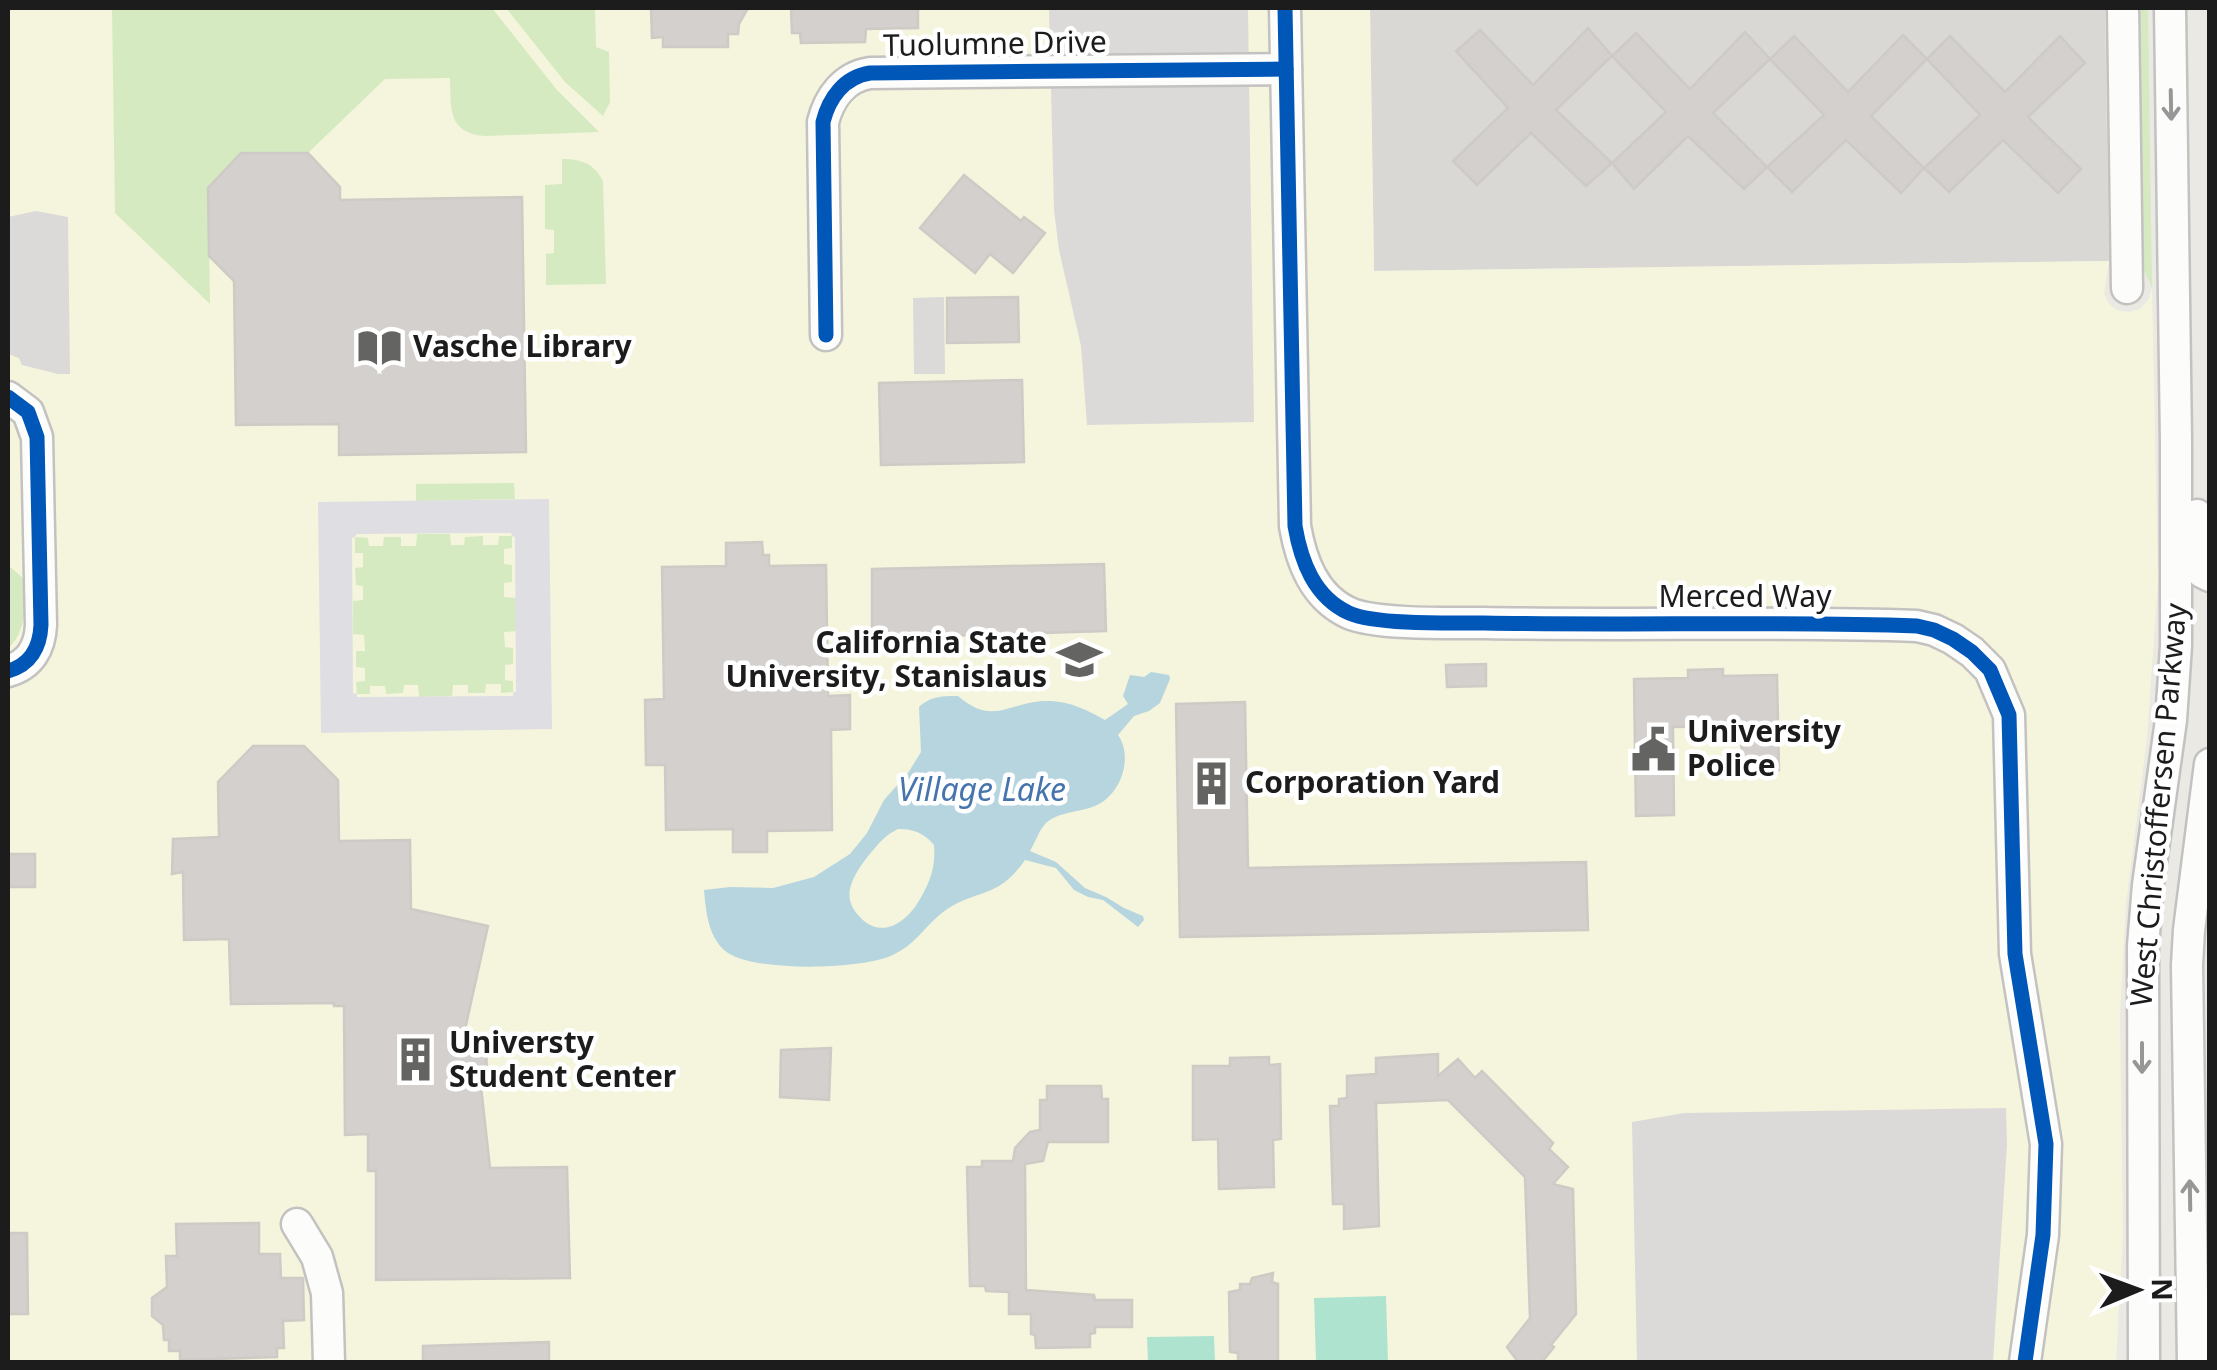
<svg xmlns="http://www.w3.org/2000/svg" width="2217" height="1370" viewBox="0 0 2217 1370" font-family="'Noto Sans',sans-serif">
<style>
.residential{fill:#dad8d5}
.education{fill:#f5f5dd}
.grass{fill:#d5eac1}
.pitch{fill:#aee4cf}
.parking{fill:#dbdad8}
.plaza{fill:#dfdee3;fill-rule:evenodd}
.water{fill:#b6d5df;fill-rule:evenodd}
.building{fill:#d3d0cd;stroke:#cecac5;stroke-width:2.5}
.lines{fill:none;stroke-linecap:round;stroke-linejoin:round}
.minor-casing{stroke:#c3c2c0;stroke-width:35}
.minor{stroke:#fcfcfb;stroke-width:30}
.cycleway-casing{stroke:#fff;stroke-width:21}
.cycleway{stroke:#0057b8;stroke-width:15}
.oneway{stroke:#979797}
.labels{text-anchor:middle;stroke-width:9;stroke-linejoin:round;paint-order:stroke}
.street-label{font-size:30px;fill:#1c1c1c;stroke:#fff}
.poi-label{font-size:30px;font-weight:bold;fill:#1c1c1c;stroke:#fff;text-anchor:start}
.water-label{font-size:32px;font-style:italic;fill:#4674ad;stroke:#fff}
</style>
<rect width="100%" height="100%" fill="#ebe9e4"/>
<path class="residential" d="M1370,8h735l4,253 -735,10z"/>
<path class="education" d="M8,8h1362l4,263 735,-10 -5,32 5,11 8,6 11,2 12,-3 9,-10 3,-11 6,294 -11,156 -21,166 -6,110 3,220 -7,128h-2108z"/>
<g class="grass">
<path d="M112,8h380l65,82 42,42 -114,4c-38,-3 -34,-28 -35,-58l-65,1 -77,74h-67l-33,34 2,117 -95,-91z"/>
<path d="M506,8h89l1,39 13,5 1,50 -7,14 -38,-34z"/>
<path d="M2137,8h11l4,280 -11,-25z"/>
<path d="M562,159c19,0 32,4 41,22l3,103 -60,1v-31l8,-1v-23l-9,-1v-44l17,-1z"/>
<path d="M514,483l1,16 -99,2v-17z"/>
<path d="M417,534h33l1,11h13l1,-8 18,-1v9h15l1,-9h13v12l-8,1v15l8,1v17l-8,1v14l12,1v33l-12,1 1,15 8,1v16l-8,1v15l8,1v11l-12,1v-9h-15l-1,9h-17v-8h-15l-1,11 -33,1 -1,-12h-14l-1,8 -17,1 -1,-8h-15v8h-13l-1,-12 9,-1v-13l-9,-1v-16h9l-1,-16 -11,-1v-33l10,-1v-14l-7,-1 -1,-17 8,-1v-14h-8v-16l13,1 1,8h14l1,-9h17v9h15z"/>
<path d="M8,565l16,14c1,28 4,49 -16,70z"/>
</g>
<g class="pitch">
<path d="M1386,1296l2,66h-72l-2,-64z"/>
<path d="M1214,1336l1,26h-67l-1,-25z"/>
</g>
<g class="parking">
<path d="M1049,8h199l6,414 -167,3 -6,-79 -22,-96 -5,-40z"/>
<path d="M36,211l32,6 2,157h-12l-36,-9 -3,-7 -11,-4v-137z"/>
<path d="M944,297l1,77h-31l-1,-76z"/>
<path d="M2006,1108l1,37 -14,217h-356l-5,-240 52,-9z"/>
</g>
<path class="plaza" d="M549,499l3,230 -231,4 -3,-231zM482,533h29l1,3 3,1 1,155h-3v4l-156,1v-3l-4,-1 -1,-155 3,-1 1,-3z"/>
<path class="water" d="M1151,672l18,3 1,4 -10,24 -11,8 -15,5 -16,19c15,21 4,57 -19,69 -16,9 -38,6 -53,19 -7,7 -11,20 -16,28l26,11 29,26 21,9 18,11 19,8 1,4 -6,7 -35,-27 -15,-3 -14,-7 -18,-22 -31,-8c-28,41 -51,28 -83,53 -19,15 -28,34 -54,44 -31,12 -132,15 -160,-4 -20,-14 -22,-41 -24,-63l26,-3 43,1 41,-11 36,-23 17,-21 17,-33 24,-27 13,-21 -2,-45c12,-11 23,-11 39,-11 37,32 53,3 93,5 20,1 36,9 54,19l23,-16 -5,-8 7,-21 14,2zM898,829c16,0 26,4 36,16 2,24 -5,39 -17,59 -13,20 -37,35 -57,13 -8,-8 -12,-17 -10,-28 3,-13 11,-24 19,-34 9,-11 16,-20 29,-26z"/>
<g class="building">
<path d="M651,8h97l-9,16 -1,10h-10v13h-65v-10l-11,1z"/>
<path d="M791,8h127v20l-52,1 -1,13 -64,1 -1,-10h-8z"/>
<path d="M1588,28l24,28 -56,54 56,53 -26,23 -55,-53 -54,52 -24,-24 55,-53 -52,-57 24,-21 53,55z"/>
<path d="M1745,32l25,27 -57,54 54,54 -23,22 -56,-53 -54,53 -22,-26 54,-51 -54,-56 24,-23 54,56z"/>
<path d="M1903,35l24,24 -56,57 53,52 -23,25 -55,-53 -54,52 -25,-25 57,-52 -54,-56 24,-23 54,56z"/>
<path d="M1950,36l55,56 55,-56 25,27 -57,54 53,52 -23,24 -55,-53 -54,52 -25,-24 56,-53 -53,-56z"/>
<path d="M241,153h67l32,34v13l182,-3 4,255 -187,3v-31l-103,1 -2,-144 -25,-25 -1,-68z"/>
<path d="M964,175l57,46 3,-4 21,16 -32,40 -23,-19 -15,19 -55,-45z"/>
<path d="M1018,297l1,45 -72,1v-45z"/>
<path d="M1022,380l2,82 -143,3 -2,-82z"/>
<path d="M762,542l1,13h6v11l57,-1 2,131 22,-1v34l-19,1 1,100 -65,1v21h-34v-23l-67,1 -1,-65h-19l-1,-65 19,-1 -2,-132 64,-1v-23z"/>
<path d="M1104,564l2,67 -234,7v-69z"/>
<path d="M1486,664v22l-39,1 -1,-22z"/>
<path d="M1723,669v7l54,-1 2,95 -37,1 -1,-45 -68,1 1,88 -38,1 -2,-137 54,-1v-8z"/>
<path d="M1245,702l3,166 338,-6 2,68 -408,7 -4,-233z"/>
<path d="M253,746h51l34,34 1,61 71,-1 1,69 77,17 -24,108h22l1,52 -6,1 9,81 77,-1 3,111 -194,2v-109h-8v-37l-23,1 -1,-129h-10v-3l-103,1 -2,-65 -45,1 -1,-68 -11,2 1,-35 46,-2 -1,-55z"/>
<rect x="8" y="854" width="27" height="33"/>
<path d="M831,1048l-2,52 -49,-3 1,-47z"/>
<path d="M1438,1054v22l20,-17 17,19 7,-7 71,72 -4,6 19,18 -15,17 20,5 3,125 -25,31 3,2 -12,15h-24l-11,-15 23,-29 -5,-141 -77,-77 -72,3 3,123 -35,3v-25h-11l-3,-98h9v-7l8,-1v-22l29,-2v-16z"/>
<path d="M1269,1057v8l11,-1 1,75 -8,1 1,47 -55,2 -1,-50 -25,1v-74h37v-8z"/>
<path d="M1047,1086h54l1,13h6v43h-60l-5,19 -18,3 1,126 68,5 1,5h37v27h-37v6l-5,1v13l-54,1 -1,-13 -4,-1v-20h-22v-22l-23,-1 -1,-5h-15l-3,-119h15v-6h31l2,-13 15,-16 10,-2v-30h7z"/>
<path d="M259,1223v31h21l1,24h22l1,42 -21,1 1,27h-7v9l-97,3v-9h-11v-11h-5l-1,-15 -11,-9v-18l15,-11 -1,-31h11l-1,-32z"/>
<path d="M8,1233h19l1,81h-20z"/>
<path d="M1273,1273l-1,9 6,2v78h-40v-9l-8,-1 -1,-60 11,-2v-6h10l2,-6z"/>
<path d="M549,1342v20h-126v-16z"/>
</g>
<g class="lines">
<defs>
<g id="minor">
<path d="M1285,8l10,518c6,35 19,71 54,87 27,12 103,10 135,10 144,3 289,-2 433,3l17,4 19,9 19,13 18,18 19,45 6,239 31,190 -3,91 -18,127"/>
<path d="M2123,8l4,280"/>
<path d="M826,335l-3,-213c6,-24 21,-45 47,-49l416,-4"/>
<path d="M8,397l20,15 9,25 4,188c-1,23 -11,40 -33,46"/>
<path d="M2197,515l2,53 3,4 8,4"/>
<path d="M297,1224l20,33 10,36 2,69"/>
<path d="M2144,1362l-1,-416 5,-61 23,-165 5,-74v-204l-6,-434"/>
<path d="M2193,1362l-6,-397 2,-35 21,-166"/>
</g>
</defs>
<use href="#minor" class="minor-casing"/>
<use href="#minor" class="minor"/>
<defs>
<g id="cycleway">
<path d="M1285,8l10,518c6,35 19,71 54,87 27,12 103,10 135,10 144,3 289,-2 433,3l17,4 19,9 19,13 18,18 19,45 6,239 31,190 -3,91 -18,127"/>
<path d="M826,335l-3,-213c6,-24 21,-45 47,-49l416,-4"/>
<path d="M8,397l20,15 9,25 4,188c-1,23 -11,40 -33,46"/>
</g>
</defs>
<use href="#cycleway" class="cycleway-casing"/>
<use href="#cycleway" class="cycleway"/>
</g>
<defs><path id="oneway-shaft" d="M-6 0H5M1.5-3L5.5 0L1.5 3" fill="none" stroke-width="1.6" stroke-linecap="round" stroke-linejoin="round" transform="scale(2.5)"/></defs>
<g class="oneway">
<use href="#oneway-shaft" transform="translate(2171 105) rotate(89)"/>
<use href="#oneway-shaft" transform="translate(2142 1058) rotate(90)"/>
<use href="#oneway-shaft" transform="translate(2190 1195) rotate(-91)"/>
</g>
<defs>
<symbol id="library-bare" viewBox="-9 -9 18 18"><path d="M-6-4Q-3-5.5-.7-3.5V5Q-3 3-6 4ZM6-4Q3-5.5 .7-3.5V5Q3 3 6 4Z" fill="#646462" stroke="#fff" stroke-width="2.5" paint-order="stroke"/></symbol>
<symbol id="university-bare" viewBox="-9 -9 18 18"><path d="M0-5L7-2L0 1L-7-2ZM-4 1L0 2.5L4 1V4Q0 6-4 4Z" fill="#646462" stroke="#fff" stroke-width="2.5" paint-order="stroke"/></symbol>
<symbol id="civic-bare" viewBox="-9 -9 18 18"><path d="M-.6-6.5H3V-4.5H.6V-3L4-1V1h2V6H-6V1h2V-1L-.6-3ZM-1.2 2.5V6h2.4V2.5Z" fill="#646462" stroke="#fff" stroke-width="2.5" paint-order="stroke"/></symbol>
<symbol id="building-bare" viewBox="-9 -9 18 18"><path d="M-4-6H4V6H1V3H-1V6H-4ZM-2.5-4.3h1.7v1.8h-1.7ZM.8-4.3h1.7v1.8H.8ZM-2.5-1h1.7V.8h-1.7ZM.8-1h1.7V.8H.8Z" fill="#646462" stroke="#fff" stroke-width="2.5" paint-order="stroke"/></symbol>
</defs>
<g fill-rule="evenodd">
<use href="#library-bare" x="348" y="316" width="63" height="63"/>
<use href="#university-bare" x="1048" y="628" width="63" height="63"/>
<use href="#civic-bare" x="1622" y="718" width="63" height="63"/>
<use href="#building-bare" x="1180" y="752" width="63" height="63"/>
<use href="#building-bare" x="384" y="1028" width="63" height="63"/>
</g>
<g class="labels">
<g class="street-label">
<text transform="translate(995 44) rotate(-1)" y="10">Tuolumne Drive</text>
<text x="1745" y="607">Merced Way</text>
<text transform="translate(2159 805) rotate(-85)" y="10">West Christoffersen Parkway</text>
</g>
<g class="poi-label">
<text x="413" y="357">Vasche Library</text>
<text x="1047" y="653" text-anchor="end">California State<tspan x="1047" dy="34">University, Stanislaus</tspan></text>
<text x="1687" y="742">University<tspan x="1687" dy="34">Police</tspan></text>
<text x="1245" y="793">Corporation Yard</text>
<text x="449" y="1053">Universty<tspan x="449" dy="34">Student Center</tspan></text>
</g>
<g class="water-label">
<text x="982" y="801">Village Lake</text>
</g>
</g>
<rect width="2217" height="1370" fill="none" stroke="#1c1c1c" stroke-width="20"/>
<g transform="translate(2137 1290) rotate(89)" stroke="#ffffff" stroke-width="8" paint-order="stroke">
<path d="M0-8L18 38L0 25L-18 38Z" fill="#1c1c1c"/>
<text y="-15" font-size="28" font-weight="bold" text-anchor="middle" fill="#1c1c1c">N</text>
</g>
</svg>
